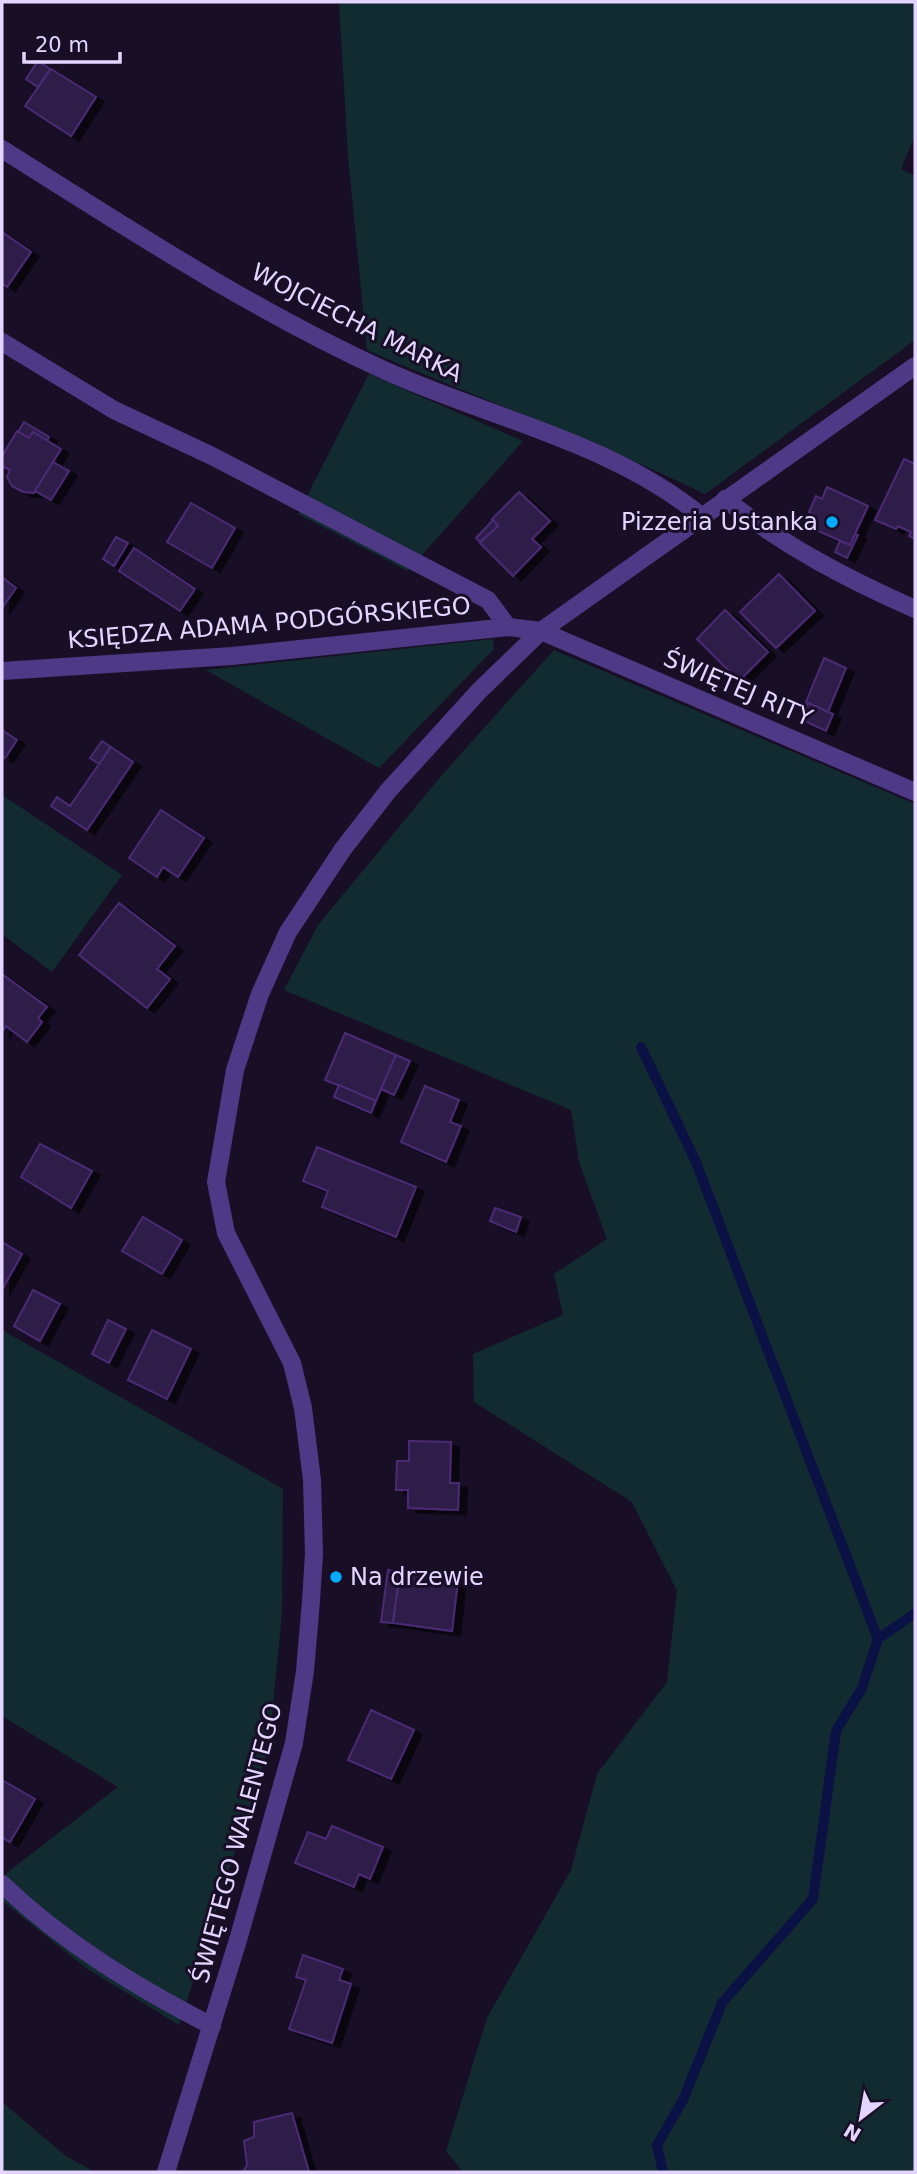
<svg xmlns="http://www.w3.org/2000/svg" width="917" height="2174" viewBox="0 0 917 2174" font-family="'DejaVu Sans',sans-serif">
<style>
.green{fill:#122b31}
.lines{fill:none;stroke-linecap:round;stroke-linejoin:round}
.stream{stroke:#091145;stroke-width:10}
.building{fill:#2e1b48;stroke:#4b2c74;stroke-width:2;filter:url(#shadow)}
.service{stroke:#4e3986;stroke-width:18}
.minor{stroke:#4e3986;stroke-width:18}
.poi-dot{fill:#01abff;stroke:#180f27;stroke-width:2.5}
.labels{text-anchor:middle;stroke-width:6;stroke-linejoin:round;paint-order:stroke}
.street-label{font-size:24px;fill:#e3d5ff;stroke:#180f27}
.poi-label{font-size:24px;fill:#e3d5ff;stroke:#180f27;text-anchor:end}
</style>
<defs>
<filter id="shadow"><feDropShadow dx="8" dy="4.5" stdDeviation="0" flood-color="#0009"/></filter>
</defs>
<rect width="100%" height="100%" fill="#180f27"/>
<g class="green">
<path d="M339,2h576v134l-14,33 14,7v164l-210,154c-110,-54 -226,-95 -338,-144l-19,-194z"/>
<path d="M369,374l154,67 -115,130 -110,-57z"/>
<path d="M493,639l1,10 -115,119 -173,-98z"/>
<path d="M554,650l361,154v1368h-452l-17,-21 41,-133 84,-148 26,-96 70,-92 10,-91 -45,-89 -158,-100 -1,-48 90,-39 -9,-41 53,-35 -28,-77 -8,-52 -287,-120 34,-65 124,-150z"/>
<path d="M2,795l120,80 -70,97 -50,-38z"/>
<path d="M2,1330l281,159 -1,123 -13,135 -90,278 -93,-57 -84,-67v-21l6,-8 110,-85 -116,-71z"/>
<path d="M2,2102l64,54 29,16h-93z"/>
</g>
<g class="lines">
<g class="stream">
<path d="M641,1047l55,115 182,477"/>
<path d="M663,2172l-6,-27 26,-45 39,-97 91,-104 23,-168 26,-43 16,-49 37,-26"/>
</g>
</g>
<g class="building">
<path d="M38,61l12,8 -12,18 -12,-8z"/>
<path d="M51,69l45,28 -25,39 -46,-30z"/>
<path d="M2,232l29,20 -24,35 -5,-4z"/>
<path d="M24,422l25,15 -2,4 -14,-9 -4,6 -11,-6z"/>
<path d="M17,431l12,7 4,-6 28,17 -27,44 -11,-1 -11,-6 -5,-9 3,-7 -8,-4v-10z"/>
<path d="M904,459l11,5v75l-6,-3 2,-4 -13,-6 -2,3 -21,-9z"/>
<path d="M53,462l16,9 -18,29 -16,-9z"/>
<path d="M827,487l41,19 -18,39 -41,-18 6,-12 -6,-3 7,-16 6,3z"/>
<path d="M519,492l31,29 -18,18 9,8 -28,29 -33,-33 18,-17 -6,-7z"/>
<path d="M191,503l44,25 -23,40 -45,-26z"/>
<path d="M493,520l5,6 -18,16 -4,-4z"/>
<path d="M855,534l3,1 -11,23 -12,-6 5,-11 10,4z"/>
<path d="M116,537l12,6 -14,23 -11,-7z"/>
<path d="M134,548l61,41 -15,22 -61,-40z"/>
<path d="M779,574l36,37 -39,37 -36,-36z"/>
<path d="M2,577l14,11 -14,20z"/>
<path d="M725,610l43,42 -29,29 -42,-42z"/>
<path d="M824,658l22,10 -18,44 -22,-10z"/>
<path d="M808,703l25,11 -7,17 -26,-12z"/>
<path d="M2,730l15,10 -12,18 -3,-2z"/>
<path d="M102,741l9,6 -12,17 -9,-6z"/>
<path d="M111,747l22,15 -46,68 -36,-24 6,-9 13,9z"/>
<path d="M161,810l43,28 -26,39 -15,-10 -6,10 -28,-19z"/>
<path d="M119,903l56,43 -18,23 13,10 -23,29 -68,-53z"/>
<path d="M2,974l45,33 -9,11 4,4 -15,20 -21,-16 -4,6z"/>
<path d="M345,1033l51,22 -20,46 -51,-21z"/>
<path d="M396,1055l14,6 -16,34 -13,-6z"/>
<path d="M339,1085l37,16 -5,12 -37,-16z"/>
<path d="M425,1086l34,14 -9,22 11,4 -15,36 -45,-20z"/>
<path d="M40,1144l52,27 -21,37 -50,-31z"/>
<path d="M317,1147l99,40 -20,50 -74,-30 6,-16 -25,-10z"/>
<path d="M495,1208l26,9 -5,15 -26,-11z"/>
<path d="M143,1217l39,23 -20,34 -40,-23z"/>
<path d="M2,1242l20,12 -20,36z"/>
<path d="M33,1290l27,14 -20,37 -26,-15z"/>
<path d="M108,1320l18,9 -17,34 -17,-9z"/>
<path d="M152,1330l39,19 -24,50 -39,-19z"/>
<path d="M409,1441l42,1 -1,41h9l-1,27 -50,-2v-18h-12l1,-29h12z"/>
<path d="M388,1570l12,2 -7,51 -12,-1z"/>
<path d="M400,1572l58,8 -6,51 -59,-8z"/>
<path d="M371,1710l43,20 -23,49 -43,-19z"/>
<path d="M2,1780l33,19 -25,43 -8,-5z"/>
<path d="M332,1826l51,21 -13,32 -11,-5 -5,13 -59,-24 13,-31 18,7z"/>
<path d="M303,1955l40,14 -4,11 12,4 -19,59 -43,-14 17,-49 -10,-3z"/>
<path d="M292,2113l17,59h-66l4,-7 -3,-24 10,-4v-15z"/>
</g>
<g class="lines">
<g class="service">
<path d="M2,342l112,68 98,46 276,144 20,27"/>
<path d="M725,499c59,47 122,80 190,110"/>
<path d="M2,1884c62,59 134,103 210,142"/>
</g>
<g class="minor">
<path d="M2,149c124,78 250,161 384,222 104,47 227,72 315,145"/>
<path d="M2,671l230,-15 276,-29 33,4 374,161"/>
<path d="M166,2172l72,-232 56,-197 11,-72 6,-70 3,-47 -2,-74 -9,-72 -11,-45 -66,-130 -10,-51 19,-112 25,-76 28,-62 55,-83 45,-58 91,-100 62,-60 374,-265"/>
</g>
</g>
<g class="poi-dot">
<circle cx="832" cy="522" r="7"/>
<circle cx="336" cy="1577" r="7"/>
</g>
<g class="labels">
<g class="street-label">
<text transform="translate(357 323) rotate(27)" y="8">WOJCIECHA MARKA</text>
<text transform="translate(269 623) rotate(-5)" y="8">KSIĘDZA ADAMA PODGÓRSKIEGO</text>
<text transform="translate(738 688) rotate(23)" y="8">ŚWIĘTEJ RITY</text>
<text transform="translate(237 1843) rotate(-75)" y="8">ŚWIĘTEGO WALENTEGO</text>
</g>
<g class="poi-label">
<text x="818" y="530">Pizzeria Ustanka</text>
<text x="350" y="1585" text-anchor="start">Na drzewie</text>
</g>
</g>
<rect width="917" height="2174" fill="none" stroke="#e3d5ff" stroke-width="7"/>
<g transform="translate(861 2118) rotate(211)" stroke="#180f27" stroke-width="5" paint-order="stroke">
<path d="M0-5L12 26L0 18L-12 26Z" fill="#e3d5ff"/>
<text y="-10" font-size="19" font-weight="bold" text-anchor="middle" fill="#e3d5ff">N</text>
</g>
<path d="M24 52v10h96v-10" fill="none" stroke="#e3d5ff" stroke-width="3.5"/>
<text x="35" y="52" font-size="21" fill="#e3d5ff" stroke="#180f27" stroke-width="5" paint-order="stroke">20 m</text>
</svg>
